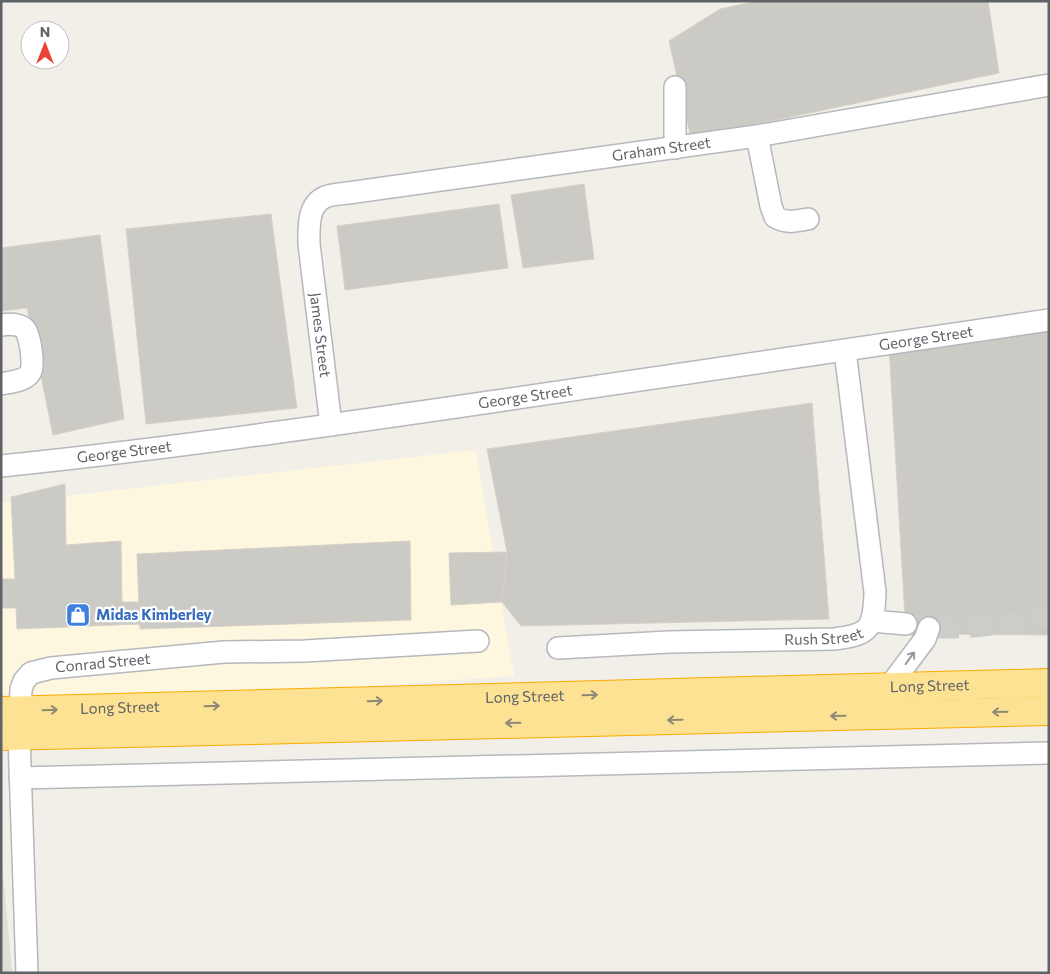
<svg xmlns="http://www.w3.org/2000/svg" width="1050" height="974" viewBox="0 0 1050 974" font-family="Commissioner,sans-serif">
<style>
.commercial{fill:#fef7e0}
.education{fill:#e1ded6}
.building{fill:#cccac5;stroke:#d6d1c6}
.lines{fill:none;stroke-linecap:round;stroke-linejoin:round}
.minor-tunnel{stroke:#ccccc8;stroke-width:21;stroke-dasharray:21 11;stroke-linecap:butt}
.minor-casing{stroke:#b5b8bc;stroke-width:24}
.highway-casing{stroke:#f9ab00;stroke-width:30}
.minor{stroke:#fff;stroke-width:21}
.highway{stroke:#fde293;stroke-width:28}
.oneway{stroke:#979a9d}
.oneway2{stroke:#8e8975}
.labels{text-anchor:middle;stroke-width:4.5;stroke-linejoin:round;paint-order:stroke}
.street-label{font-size:15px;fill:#5f6368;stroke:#fff}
.shop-label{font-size:15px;font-weight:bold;fill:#366cbe;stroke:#fff;text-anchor:start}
</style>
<rect width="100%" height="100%" fill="#f1efe8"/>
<path class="commercial" d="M476,450l38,226 -493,35 -20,-2v-206z"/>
<path class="education" d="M1,852l11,121h-11z"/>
<g class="building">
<path d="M758,1h230l11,72 -308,65 -22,-97 51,-32z"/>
<path d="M584,184l10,75 -71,9 -12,-73z"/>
<path d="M499,204l9,64 -163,22 -8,-64z"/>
<path d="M271,214l26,194 -151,16 -20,-195z"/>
<path d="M100,235l24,184 -71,16 -26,-127 -26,3v-63z"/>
<path d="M1049,327v308l-143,-1 -17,-288z"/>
<path d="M812,403l17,216 -308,7 -19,-24 5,-50 -20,-103z"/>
<path d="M65,484l1,61 55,-4 1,61h17l1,22 -123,5 -1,-21h-15v-29h14l-4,-82z"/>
<path d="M410,541l1,79 -271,9 -3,-75z"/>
<path d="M507,552l-5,50 -51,3 -2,-52z"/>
</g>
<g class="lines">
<path class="minor-tunnel" d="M906,624c47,9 96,1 143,-8"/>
<defs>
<g id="minor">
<path d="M757,136l14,70 4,11c12,7 21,4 33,2"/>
<path d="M675,148v-61"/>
<path d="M1,325c7,-1 17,-1 23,3 6,5 11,39 6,45 -5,8 -20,9 -29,11"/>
<path id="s1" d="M331,425l-22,-181c0,-15 -2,-39 16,-47 7,-3 16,-3 23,-4l409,-57 292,-51"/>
<path id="s2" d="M1,466c166,-17 331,-41 496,-65 184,-26 368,-53 552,-81"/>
<path d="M872,621l34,3"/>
<path id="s3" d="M558,648l111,-6 165,-3c36,-4 40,-11 41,-47l-30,-241"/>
<path d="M889,687l36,-48 4,-11"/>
<path d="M20,778l1029,-25"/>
<path id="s4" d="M27,973l-8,-237 2,-47 3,-8 7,-8 20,-5 32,-3 141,-13 81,-1 173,-10"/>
</g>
<g id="highway">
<path id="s5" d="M1,711l1048,-28"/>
<path d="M1,736l1048,-25"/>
</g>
</defs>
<use href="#minor" class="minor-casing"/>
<use href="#highway" class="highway-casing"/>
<use href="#minor" class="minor"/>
<use href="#highway" class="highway"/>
</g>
<defs><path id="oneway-shaft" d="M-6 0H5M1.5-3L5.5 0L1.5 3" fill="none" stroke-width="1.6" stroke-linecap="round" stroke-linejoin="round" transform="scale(1.25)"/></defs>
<use class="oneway" href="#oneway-shaft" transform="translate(910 658) rotate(-54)"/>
<g class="oneway2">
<use href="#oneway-shaft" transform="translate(590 695) rotate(-2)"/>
<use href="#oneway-shaft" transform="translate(375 701) rotate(-2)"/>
<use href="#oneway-shaft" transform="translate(212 706) rotate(-2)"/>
<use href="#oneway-shaft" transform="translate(50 710) rotate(-2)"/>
<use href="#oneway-shaft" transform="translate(1000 712) rotate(179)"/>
<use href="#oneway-shaft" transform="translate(838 716) rotate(179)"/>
<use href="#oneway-shaft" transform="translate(675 720) rotate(179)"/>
<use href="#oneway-shaft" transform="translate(513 723) rotate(179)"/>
</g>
<defs>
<symbol id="shop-square" viewBox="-11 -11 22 22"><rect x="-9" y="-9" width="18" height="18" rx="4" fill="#3f7fe0" stroke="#fff"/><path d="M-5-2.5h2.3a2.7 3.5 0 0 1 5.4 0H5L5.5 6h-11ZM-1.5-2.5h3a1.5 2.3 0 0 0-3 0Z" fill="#fff"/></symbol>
</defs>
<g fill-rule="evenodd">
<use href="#shop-square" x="64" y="601" width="28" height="28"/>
</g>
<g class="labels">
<g class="street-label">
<text dy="5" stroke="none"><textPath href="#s1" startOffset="575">Graham Street</textPath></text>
<text transform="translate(320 335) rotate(83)" y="5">James Street</text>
<text dy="5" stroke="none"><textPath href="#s2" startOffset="934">George Street</textPath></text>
<text dy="5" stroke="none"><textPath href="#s2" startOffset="529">George Street</textPath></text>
<text dy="5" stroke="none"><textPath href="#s2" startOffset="124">George Street</textPath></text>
<text dy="5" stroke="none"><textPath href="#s3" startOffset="266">Rush Street</textPath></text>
<text dy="5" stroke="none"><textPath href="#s4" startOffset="376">Conrad Street</textPath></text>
<text dy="5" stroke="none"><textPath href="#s5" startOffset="929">Long Street</textPath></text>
<text dy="5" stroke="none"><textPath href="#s5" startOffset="524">Long Street</textPath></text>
<text dy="5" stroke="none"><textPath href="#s5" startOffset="119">Long Street</textPath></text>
</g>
<g class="shop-label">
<text x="96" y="620">Midas Kimberley</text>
</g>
</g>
<rect width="1050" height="974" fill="none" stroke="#5f6368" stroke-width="5"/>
<g transform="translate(45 45)"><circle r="24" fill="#ffffff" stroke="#bfc1c3"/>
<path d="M0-4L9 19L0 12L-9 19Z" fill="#ea4335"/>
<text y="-8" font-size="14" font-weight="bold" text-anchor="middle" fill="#5f6368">N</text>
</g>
</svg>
